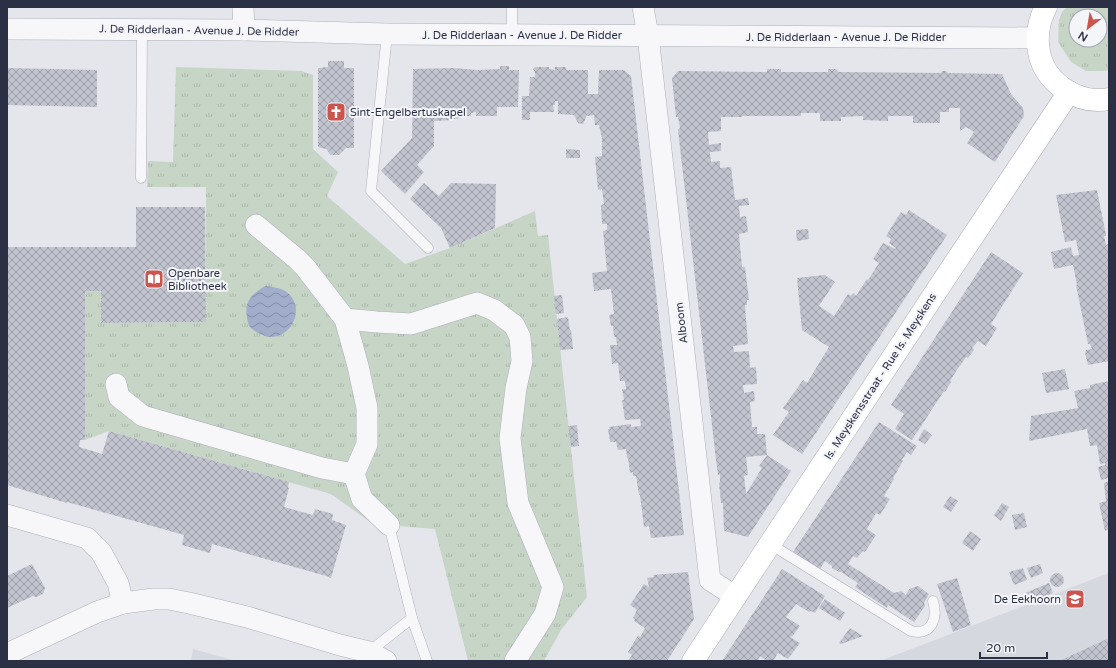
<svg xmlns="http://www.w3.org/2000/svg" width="1116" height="668" viewBox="0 0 1116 668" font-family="'Varela Round',sans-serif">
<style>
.built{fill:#d6d8e0}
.park{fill:url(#park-tufts);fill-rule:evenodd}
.water{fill:url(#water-waves)}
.building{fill:url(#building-cross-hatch)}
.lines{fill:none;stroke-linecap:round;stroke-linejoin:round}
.lane-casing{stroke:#adafba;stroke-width:11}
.street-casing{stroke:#adafba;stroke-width:22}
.secondary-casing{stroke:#adafba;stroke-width:23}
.lane{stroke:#f7f7fa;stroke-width:10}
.street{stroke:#f7f7fa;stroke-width:21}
.secondary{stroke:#fff;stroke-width:22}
.labels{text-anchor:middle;stroke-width:4;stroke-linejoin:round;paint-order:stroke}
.street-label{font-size:11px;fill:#2c3044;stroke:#f4f5f9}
.poi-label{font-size:11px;fill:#2c3044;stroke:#f4f5f9;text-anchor:start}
</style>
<defs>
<pattern id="park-tufts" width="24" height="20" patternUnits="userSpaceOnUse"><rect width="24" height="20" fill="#c7d5c6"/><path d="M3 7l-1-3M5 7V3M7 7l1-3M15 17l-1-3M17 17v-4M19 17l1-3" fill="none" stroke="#abb7ab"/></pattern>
<pattern id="water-waves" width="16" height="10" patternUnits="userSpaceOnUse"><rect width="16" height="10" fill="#a1adca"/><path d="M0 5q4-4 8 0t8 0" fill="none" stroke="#838da6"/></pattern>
<pattern id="building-cross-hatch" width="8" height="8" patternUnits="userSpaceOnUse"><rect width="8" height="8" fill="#c1c4ce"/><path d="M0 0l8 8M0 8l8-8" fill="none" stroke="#9da0a9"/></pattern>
</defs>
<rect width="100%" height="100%" fill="#e4e6ec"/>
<g class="built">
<path d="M1109,573v88h-229l94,-36z"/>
<path d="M193,649l43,12h-45z"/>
</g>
<g class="park">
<path d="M1067,7h42v63l-5,1h-18l-15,-9 -13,-20 1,-22 3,-8zM1076,16h24v24h-24z"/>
<path d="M176,67l126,4 11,4v74l25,23 -11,24 78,68 45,-16 85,-37 3,25 10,-1 39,362 -26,33 -17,31h-76l-33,-132 -62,-5 -42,-30 -222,-63 -24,9v-149h16v32l105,-1v-135h-59l1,-26 25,1z"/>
</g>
<path class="water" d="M265,286c8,1 19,2 25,9 16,18 -3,48 -25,41 -5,-2 -10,-4 -14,-8 -2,-2 -4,-7 -4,-11 -3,-16 5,-23 18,-31z"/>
<g class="building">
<path d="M328,61h16v7h10v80h-8l-7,7h-8l-5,-6 -8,-2v-79l10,-1z"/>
<path d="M500,66h9v4h10l-1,37h-21v9h-21v-4l-5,1v3h-10v2l-8,1v1l-19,1v25l-17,19 7,7 -19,22 -24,-23 31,-33 1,-69 40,-1 24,2 23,-1z"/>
<path d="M535,67h14v2l6,1v-3h10l2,3h21v24h10l1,-24h25l7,6 53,459 -33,3 -2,-12 -5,1 -4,-32h-1l-3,-19h-3v-4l-3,1 -2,-15h-1l-1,-9 -8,1 -2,-8h-6l-2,-13h2l-1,-2 22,-3v3l10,-1 -1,-7 -15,1 -3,-20h2l-2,-11h4l-1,-8h-5l-2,-18 -6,1 -2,-19h7l-1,-8h-2l-1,-11h-2l-2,-11 5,-1 -3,-25 -17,2 -2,-18 15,-2 -4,-40 4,-1v-6h-5l-1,-19 3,-1 -1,-7 -1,-8 -4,1 -3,-33 7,-1v-18l-3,-13h-4l-1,-10 -6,1 -1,-1 -4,9 -5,-1 -4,-8 -16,-1v-13h-3v4h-2l1,7h-24v8h-8v-24h7l1,-19h5v-5l-1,-1 -1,-2z"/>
<path d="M7,68l90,2v37l-90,-2z"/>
<path d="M767,69h14v3h47v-3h8l3,3h2l100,1 1,-2h4l2,2 54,1 9,20 12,14 1,8 -29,46 -28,-19 7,-11 -8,-5 -6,4v-23h-11v4h-9v11h-27v-7h-25v5l-25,-1v-4l-22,1v4h-21v-8h-19v3h-59v1h-21v14l-13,1 1,13 12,-2v8l-11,1 1,10 9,-1v7l11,-1 4,33 13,-2 1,7 -10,1 1,11 6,-1 2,16 -9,2 3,33h3l4,33h-2v5h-2l3,39 -15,2 1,6 15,-1 1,17 6,-1 1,17 -14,1 1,8 10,-2 1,10 -5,1 2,25h5v7h8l2,21 -21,2 2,18 -4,1 2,18 16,-26 -3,-2 8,-11 24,16 -43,66 -24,-6 -1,-28h-2l-2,-20 1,-1v-7h-2l-2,-15 -38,-330 2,-2 -2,-11h-2l-4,-39 6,-7 89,1z"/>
<path d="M566,149l14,1v8h-14z"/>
<path d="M424,183l15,13 12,-13 45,1 -1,44 -45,20 -9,-20 -31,-29z"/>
<path d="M1097,190l9,45v1h-2l2,9 2,-1 1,6v111l-21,4 -3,-12 1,-3 6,-1 -2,-5h-2l-12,-59h1l-4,-20 -19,4 -3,-17 20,-5 2,9 6,-1 -3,-15 -11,2 -9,-47z"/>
<path d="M136,207h69l1,115 -105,1v-32h-16v149h-5l-1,7 23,7 7,-23 180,51 -1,6h1l-5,19 29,8 2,-6 18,5 -1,6 14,5 -15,53h-2l1,-1 -118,-33 -2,9 -28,-8 2,-10 -117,-33v1l-60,-18v-238h129z"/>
<path d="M909,210l38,25 -145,219 -29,-19 16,-23 -6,-4 20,-28 4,3 22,-36 -27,-17 -5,-52 28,-3 10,7 -16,24 15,10 14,-22 3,2 2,-3 3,3 11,-17 1,1 11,-17 -6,-4 10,-16 12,6 1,-1 -7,-5 2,-4 -5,-3 15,-24 5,3z"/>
<path d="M808,229l1,10 -12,2 -1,-11z"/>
<path d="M991,252l32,21 -32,51 6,4 -11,18 -8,-5 -6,7 2,2 -6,8 -2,-1 -6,9v-1l-10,16 1,1 -6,10 -1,-1 -32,49 -17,-11 9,-15 -13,-9z"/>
<path d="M562,295l2,18 -8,1 -2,-18z"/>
<path d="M568,317l2,14 1,-1 2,19 -13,1 -3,-31z"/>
<path d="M1065,369l4,20 -23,4 -4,-20z"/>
<path d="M1109,381v97l-8,2 -3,-13 7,-2v-2l-5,1 -3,-19 -7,1 -3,-17 -58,12 2,-25 47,-8 -4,-17 16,-3v-3z"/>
<path d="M879,422l38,24 -6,9 -4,-3 -5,8 1,1 -10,17 1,1 -10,17 6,3 -10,16 -4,-2 -9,16 9,6 -11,17 -2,-1 -6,7 -4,-2 -5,8 46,29 7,-2 5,4 3,-6 9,-3 11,8 -5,9 1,3 -11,16 -26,-17 -1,3 -32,-21 3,-4 -17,-11h-2l-7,-4v-2l-7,-5 -5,8 -27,-17z"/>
<path d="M577,425l2,21 -8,1 -3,-21z"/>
<path d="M924,429l8,6 -7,9 -7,-4z"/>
<path d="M1109,481v48l-4,2 -6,-28 7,-2 -2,-18z"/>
<path d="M950,496l8,5 -7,11 -8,-5z"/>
<path d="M1002,503l7,4 -8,14 -7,-6z"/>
<path d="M1024,513l3,14 -12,3 -3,-15z"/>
<path d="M970,531l11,8 -8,12 -11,-8z"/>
<path d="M32,564l13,24 -2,6 -7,3 -3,-1 -26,12v-32z"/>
<path d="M1040,564l3,9 -12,5 -4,-10z"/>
<path d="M1023,568l4,12 -13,5 -5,-13z"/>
<path d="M782,569l43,27 -10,17 -4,-2 -2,1 -13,-8 -10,13 14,9 -8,11 -2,-1v1l10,6 -12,16 -10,-6 -5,8h-6l-7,-5 -2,4 2,1h-38z"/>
<path d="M688,572l6,47 -27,42h-39l4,-6 -4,-3 10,-17 2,2 5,-9 -11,-7 1,-2 -2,-1 4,-8 -7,-5 14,-21 5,3 -2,-9 7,-1 -1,-2z"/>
<circle cx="1057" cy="580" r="7"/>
<path d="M957,578l14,47 -18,7 -16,-48z"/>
<path d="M1049,583l4,10 -24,10 -4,-10z"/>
<path d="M825,599l20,14 -5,8 -21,-13z"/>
<path d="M850,628l13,8 -22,8 -2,-1z"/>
<path d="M1107,639l2,4v18h-50z"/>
</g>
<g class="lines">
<defs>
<g id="lane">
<path d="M387,34l-16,157 57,57"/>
<path d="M512,35v-28"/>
<path d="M141,178l1,-149"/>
<path d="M770,544l141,87c21,5 27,-13 22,-30"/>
<path d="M412,618l15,43"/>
<path d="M369,652l43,-34 -23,-93"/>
</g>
<g id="street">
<path d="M243,7l1,23"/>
<path d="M643,7l5,29 62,544 26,17"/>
<path d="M7,29l237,1 143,4 651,4"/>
<path d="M256,225l41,34 8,8 40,52 13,47 9,42v36l-13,30 8,25 27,26"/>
<path d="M345,319l32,3 34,2 66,-21 17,7 20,15 6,12 2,24 -6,27 -6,50 8,65 35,84 -8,27 -30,47"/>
<path d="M116,384l3,13 24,19 179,52 32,6"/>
<path d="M7,515l80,23 14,14 17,31 5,20"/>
<path d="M7,654l90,-42 26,-9 31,-4h15l20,4 58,14 93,28 29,7 17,9"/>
</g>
<g id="secondary">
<path d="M1046,7c-7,13 -10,29 -7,45 6,31 39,53 70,47"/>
<path d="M693,661l252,-383 124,-186"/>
</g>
</defs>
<use href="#lane" class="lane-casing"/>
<use href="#street" class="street-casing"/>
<use href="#secondary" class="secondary-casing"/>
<use href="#lane" class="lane"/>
<use href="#street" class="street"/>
<use href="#secondary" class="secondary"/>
</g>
<defs>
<symbol id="church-square" viewBox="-11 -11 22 22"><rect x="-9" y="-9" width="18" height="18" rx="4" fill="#cb544f" stroke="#f4f5f9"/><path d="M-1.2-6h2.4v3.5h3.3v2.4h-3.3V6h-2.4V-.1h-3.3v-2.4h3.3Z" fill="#fff"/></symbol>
<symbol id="library-square" viewBox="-11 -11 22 22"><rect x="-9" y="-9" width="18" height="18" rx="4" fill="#cb544f" stroke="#f4f5f9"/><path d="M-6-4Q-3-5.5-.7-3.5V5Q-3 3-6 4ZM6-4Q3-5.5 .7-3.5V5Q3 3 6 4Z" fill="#fff"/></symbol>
<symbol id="school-square" viewBox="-11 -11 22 22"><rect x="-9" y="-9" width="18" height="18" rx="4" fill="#cb544f" stroke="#f4f5f9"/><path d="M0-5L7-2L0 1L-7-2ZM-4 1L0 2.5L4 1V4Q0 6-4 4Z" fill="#fff"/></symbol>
</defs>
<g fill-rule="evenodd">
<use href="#church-square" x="325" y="101" width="22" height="22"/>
<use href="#library-square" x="143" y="268" width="22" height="22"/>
<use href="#school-square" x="1064" y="588" width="22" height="22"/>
</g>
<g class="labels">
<g class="street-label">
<text transform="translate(199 30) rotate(1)" y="4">J. De Ridderlaan - Avenue J. De Ridder</text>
<text x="522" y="39">J. De Ridderlaan - Avenue J. De Ridder</text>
<text x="846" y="41">J. De Ridderlaan - Avenue J. De Ridder</text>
<text transform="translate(681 323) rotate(-97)" y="4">Alboom</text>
<text transform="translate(880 376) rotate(-57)" y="4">Is. Meyskensstraat - Rue Is. Meyskens</text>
</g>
<g class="poi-label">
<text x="350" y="116">Sint-Engelbertuskapel</text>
<text x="168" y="277">Openbare<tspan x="168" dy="13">Bibliotheek</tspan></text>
<text x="1061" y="603" text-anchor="end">De Eekhoorn</text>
</g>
</g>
<rect width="1116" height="668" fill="none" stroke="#2c3044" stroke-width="16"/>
<g transform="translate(1088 28) rotate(211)"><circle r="19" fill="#f4f5f9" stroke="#a4a6b1"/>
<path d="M0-3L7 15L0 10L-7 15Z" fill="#cb544f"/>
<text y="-6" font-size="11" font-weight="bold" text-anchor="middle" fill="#2c3044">N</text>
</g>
<path d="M980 652v6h67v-6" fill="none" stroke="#2c3044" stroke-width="2"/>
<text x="986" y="652" font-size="12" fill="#2c3044" stroke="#f4f5f9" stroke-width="3" paint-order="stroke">20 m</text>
</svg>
